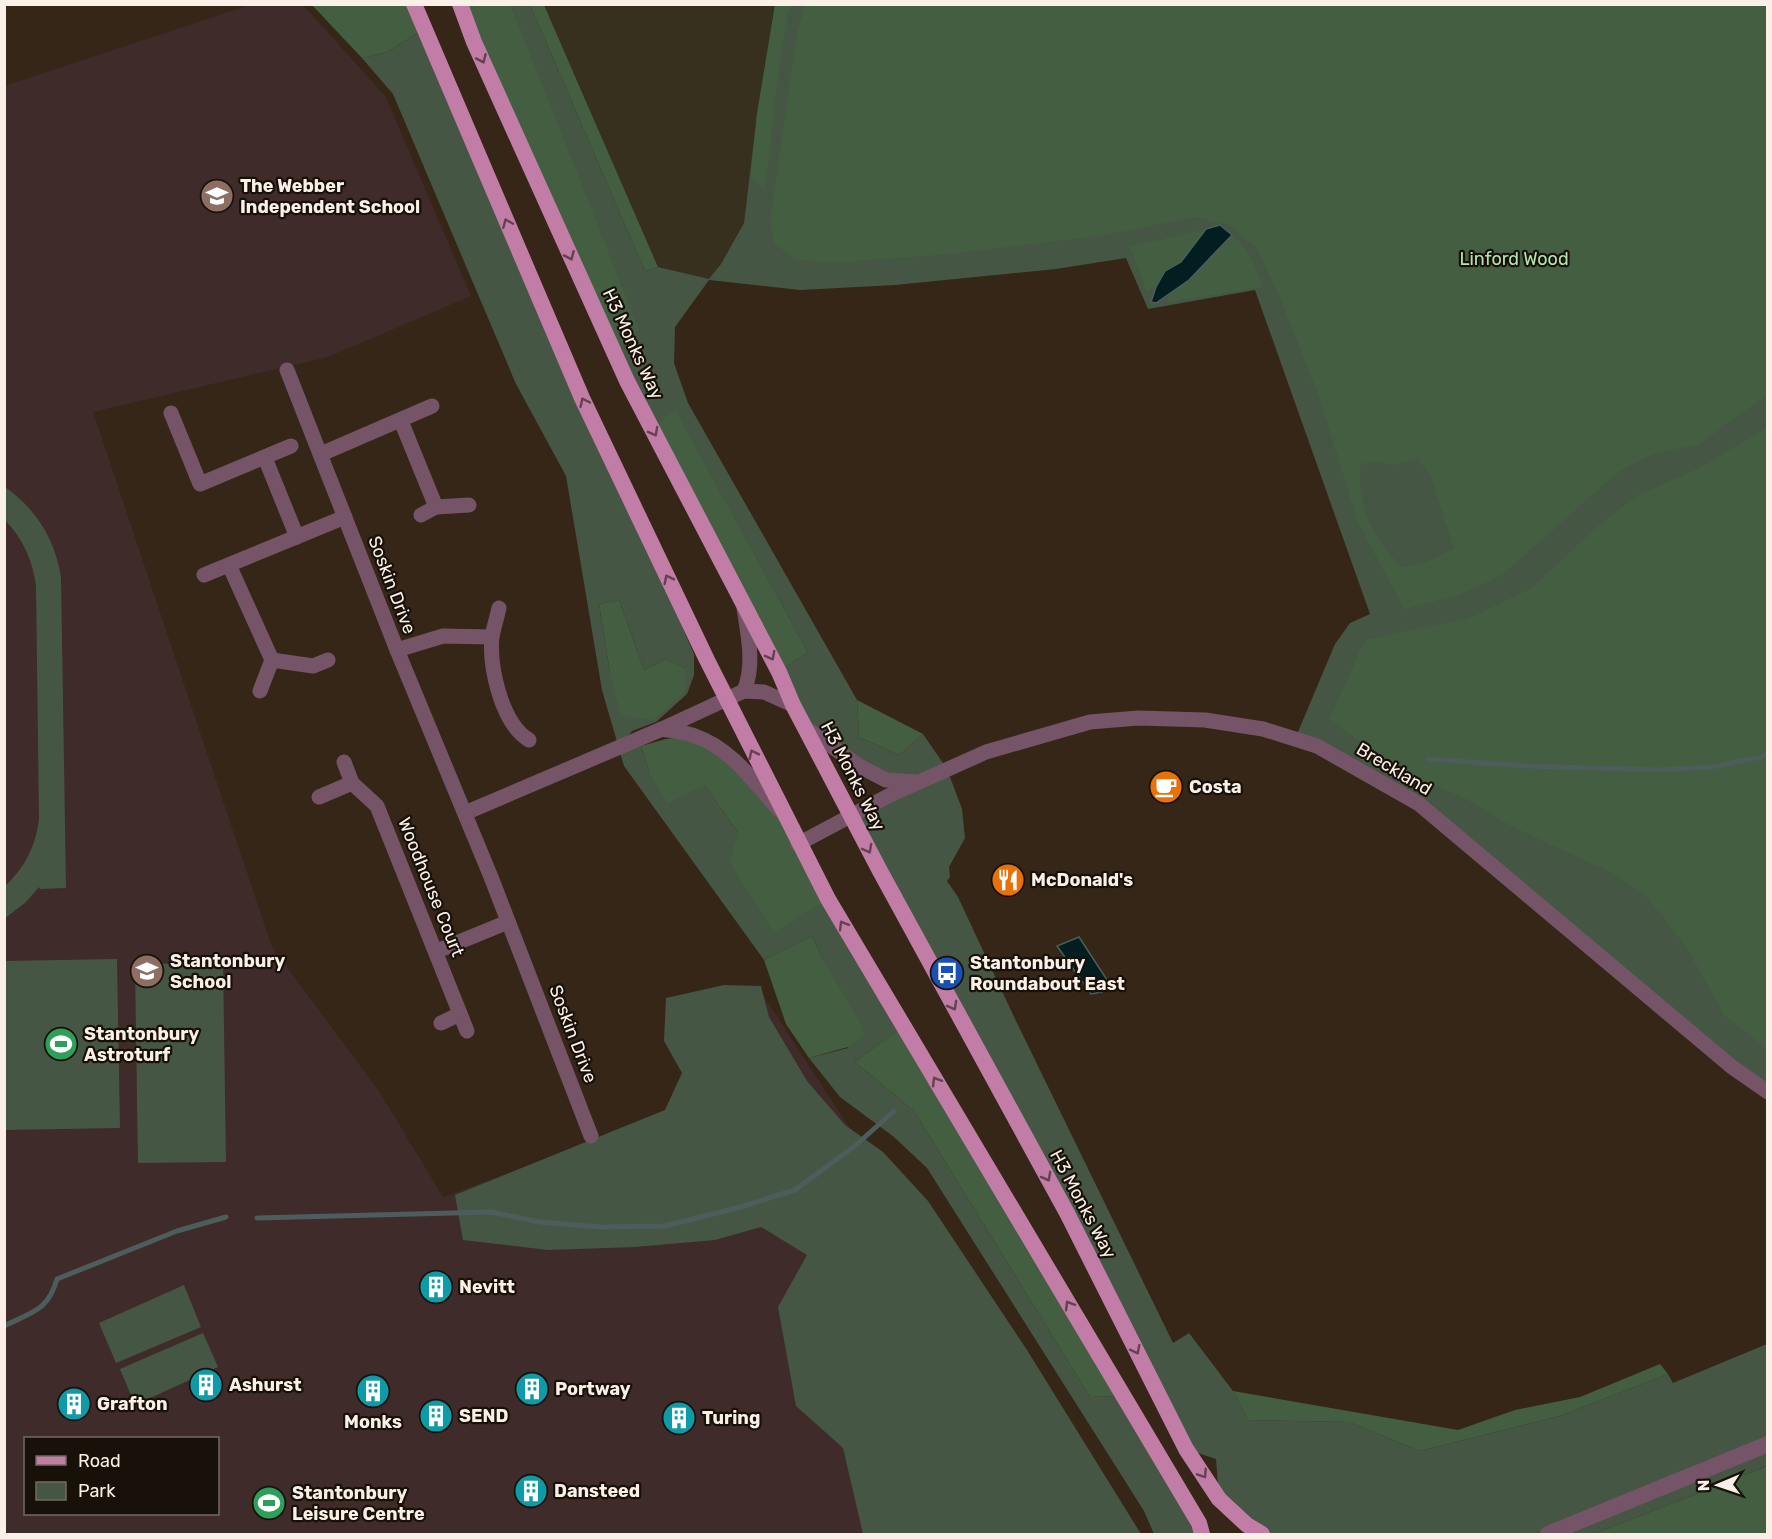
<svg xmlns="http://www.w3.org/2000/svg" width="1772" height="1539" viewBox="0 0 1772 1539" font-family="Rubik,sans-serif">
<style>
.industrial{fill:#37301f}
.education{fill:#3f2b29;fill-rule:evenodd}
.green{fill:#465644;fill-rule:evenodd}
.forest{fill:#445e41;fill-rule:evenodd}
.water{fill:#021e21;stroke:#4d5d5c;stroke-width:1.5}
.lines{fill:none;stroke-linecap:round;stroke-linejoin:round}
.stream{stroke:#4d5d5c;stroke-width:5}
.minor{stroke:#765468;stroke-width:15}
.tertiary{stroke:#765468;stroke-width:16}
.primary{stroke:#c17da5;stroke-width:16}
.oneway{stroke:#644250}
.labels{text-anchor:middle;stroke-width:4.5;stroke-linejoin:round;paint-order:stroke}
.poi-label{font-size:18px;font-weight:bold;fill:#fbf0e7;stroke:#18110a;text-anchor:start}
.park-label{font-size:18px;fill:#b4e4af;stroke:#18110a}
.street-label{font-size:18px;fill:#fbf0e7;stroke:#18110a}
</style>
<rect width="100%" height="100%" fill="#352618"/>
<path class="industrial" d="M544,5h231l-18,109 -13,109 -23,41 -12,16 -51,-13z"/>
<path class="education" d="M250,5h53l83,92 85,199 -143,61 -235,55 179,535 109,147 62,103 244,-90 76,-112 351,539h-1109l-1,-1448zM26,1438h192v76h-192z"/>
<g class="green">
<path d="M511,5h19l115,266 13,-4 51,12 12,-15 23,-41 13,-109 18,-109h992v1087l-348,-288 -124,-65 40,-95 15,-21 20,-9 -115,-324 -107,19 -22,-51 -70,11 -161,16 -95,5 -91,-10 -34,47 -1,36 14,40 169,297 2,37 40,18 24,-21 24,35 15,40 3,29 -16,29 1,10 -3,4 11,16 57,122 158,324 16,-10 44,58 15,29 101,2 71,29 140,-35 108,-42 5,9 94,-39v122l-173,68h-332l-43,-35 -3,-40 -30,-10 -335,-633 66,-33 -31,-3 -80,-52 -27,-56 29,-20 -133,-242 -23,18 -25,-47 -90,-307z"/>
<path d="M424,29l270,625v21l-7,19 -31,28 -24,9 -13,17 22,-2 9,29 54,10 34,47 90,67 75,127 -48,36 59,49 176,286 33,-1 79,138h-48l-10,-23 -217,-343 -33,-31 -54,-40 -31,-39 39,-10 -25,-88 -11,-24 -48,24 -140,-194 -22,-76 -36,-214 -50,-92 -123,-290 -31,-36 25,-6zM619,600l25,70 22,-11 19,9v24l-75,-19 -11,-69z"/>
<path d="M5,487c31,22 50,52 56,90l5,311 -26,1 -1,-2 -14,16 -20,15v-32c20,-18 31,-41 34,-67l-3,-234c-4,-26 -13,-46 -31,-65z"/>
<path d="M117,959l3,169 -115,2v-169z"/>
<path d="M223,963l3,199 -88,1 -3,-199z"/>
<path d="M724,985l37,1 8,31 38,64 38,44 38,27 45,49 99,149 114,184h-278l-20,-86 -47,-42 -18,-99 29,-52 -46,-28 -46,13 -80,7 -87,3 -85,-10 -8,-45 210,-85 17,-37 -18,-32 2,-43z"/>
<path d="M184,1285l17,42 -85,36 -17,-40z"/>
<path d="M203,1333l15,34 -83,38 -15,-36z"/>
</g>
<g class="forest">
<path d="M312,5h102l10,24 -37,23 -25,6z"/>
<path d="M460,5h51l128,325 -25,22z"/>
<path d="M530,5h14l114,262 -13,4z"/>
<path d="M775,5h16l-4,10 -12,85 -10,90 -14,-14 6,-62z"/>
<path d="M805,5h962v390l-69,50 -41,7 -38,19 -115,103 -45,21 -55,14 -46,-87 -38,-122 -39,-100 -24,-51 -28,-24 -34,-8 -96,19 -160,19 -102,7 -41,-2 -22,-17 -4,-22 27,-188zM1417,458l14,19 23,72 -32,15 -21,3c-28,-30 -46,-61 -40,-103l14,-3 19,4z"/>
<path d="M1206,229l-25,33 -16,9 -9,16 -9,5 -17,-45z"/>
<path d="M1232,235c17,12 24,32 31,52l-95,15v-8l22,-14z"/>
<path d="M675,409l133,243 -29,20 -127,-244z"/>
<path d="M1767,428v621l-43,-34 -37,-67 -42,-53 -37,-24 -97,-45 -43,-26 -71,-31 -68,-50 36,-79 102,-21 63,-30 71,-66 36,-27 56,-25z"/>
<path d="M619,600l25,70 22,-11 19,9v24l-32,28 -32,-4 -11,-43 -11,-69z"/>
<path d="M857,700l66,34 -24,21 -40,-18z"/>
<path d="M694,735l18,8 71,72 45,84 -54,34 -44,-70 8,-31 -34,-47 -36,18 -18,-28 -9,-29 25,-7z"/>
<path d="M812,936l11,24 40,67 1,8 -16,12 -39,11 -23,-34 -22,-64z"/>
<path d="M903,1026l220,370 -33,1 -176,-286 -59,-49z"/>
<path d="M1660,1364l8,10 -108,42 -140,35 -71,-29 -101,-2 -15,-29 225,39 57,-20 65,-13z"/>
<path d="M1767,1466v68h-173l168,-66z"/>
</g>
<g class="water">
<path d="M1220,225l12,10 -43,45 -33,23 -5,-1 5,-15 9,-16 16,-9 25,-33z"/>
<path d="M1079,937l32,49 -9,6 -11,2 -34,-48z"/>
</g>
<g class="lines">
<g class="stream">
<path d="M1428,759l99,7 132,4 52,-3 50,-10 7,-3"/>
<path d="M257,1218l234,-6 48,10 62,5 64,-1 72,-18 58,-18 61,-45 38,-34"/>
<path d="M4,1326c28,-14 44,-15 53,-47l120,-48 49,-14"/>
</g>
<g class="minor">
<path d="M287,370l110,280 94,227 100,259"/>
<path d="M171,413l29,71 91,-38"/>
<path d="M401,421l35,86"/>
<path d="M321,454l111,-48"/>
<path d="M265,458l32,79"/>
<path d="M421,515l15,-8 33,-2"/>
<path d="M229,565l43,95"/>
<path d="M204,575l141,-58"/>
<path d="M499,608c-2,9 -5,19 -7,28 -3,30 9,87 37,104"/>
<path d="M744,608c4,27 11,57 0,83"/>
<path d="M397,650l46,-14 49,1"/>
<path d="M260,691l12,-31 41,6 15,-6"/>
<path d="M806,728l53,38 27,14 30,2"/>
<path d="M662,729c11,2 23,3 33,7 36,12 60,47 84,74"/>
<path d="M344,762l8,21 25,23 90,225"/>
<path d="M319,797l33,-14"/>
<path d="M465,813l197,-84 82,-38 20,1 29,13"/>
<path d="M798,844l90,-48 98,-44 104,-30 48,-4 67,2 58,9 54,17 102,58 313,263 36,25"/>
<path d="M437,951l71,-29"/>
<path d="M441,1023l19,-9"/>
</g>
<path class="tertiary" d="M1548,1534l220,-90"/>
<g class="primary">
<path d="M414,4l168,394 125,262 121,239 371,624 3,11"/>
<path d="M460,4l14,38 153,339 152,291 14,33 87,166 187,342 119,236 33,50 28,26 15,9"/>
</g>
</g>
<defs><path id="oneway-chevron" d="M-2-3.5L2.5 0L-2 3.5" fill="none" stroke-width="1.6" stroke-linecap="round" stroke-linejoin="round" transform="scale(1.5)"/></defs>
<g class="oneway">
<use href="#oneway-chevron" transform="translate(482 59) rotate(66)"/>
<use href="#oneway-chevron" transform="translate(507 223) rotate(-113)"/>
<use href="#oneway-chevron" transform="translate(570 256) rotate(66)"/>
<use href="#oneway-chevron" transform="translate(584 402) rotate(-115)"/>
<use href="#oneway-chevron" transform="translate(654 432) rotate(62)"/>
<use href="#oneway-chevron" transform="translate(668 579) rotate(-116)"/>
<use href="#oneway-chevron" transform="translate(771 656) rotate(62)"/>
<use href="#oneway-chevron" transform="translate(753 754) rotate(-116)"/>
<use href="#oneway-chevron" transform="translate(868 849) rotate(62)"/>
<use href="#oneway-chevron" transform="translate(843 925) rotate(-121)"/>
<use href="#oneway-chevron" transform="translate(953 1006) rotate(61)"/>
<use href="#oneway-chevron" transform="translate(936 1081) rotate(-121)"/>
<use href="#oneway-chevron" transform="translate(1047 1177) rotate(61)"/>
<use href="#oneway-chevron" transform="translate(1069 1305) rotate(-121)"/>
<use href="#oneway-chevron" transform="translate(1136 1350) rotate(63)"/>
<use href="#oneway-chevron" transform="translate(1203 1474) rotate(57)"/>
</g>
<defs>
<symbol id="school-disc" viewBox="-11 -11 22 22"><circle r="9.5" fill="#8d6e63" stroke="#18110a"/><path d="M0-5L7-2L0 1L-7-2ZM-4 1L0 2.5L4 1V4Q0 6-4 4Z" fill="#fff"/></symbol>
<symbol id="cafe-disc" viewBox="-11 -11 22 22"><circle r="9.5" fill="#e8710a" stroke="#18110a"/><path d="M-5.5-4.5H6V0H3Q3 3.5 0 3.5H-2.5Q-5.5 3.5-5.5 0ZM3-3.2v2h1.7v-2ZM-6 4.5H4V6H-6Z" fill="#fff"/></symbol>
<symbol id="restaurant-disc" viewBox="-11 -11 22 22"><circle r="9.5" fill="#e8710a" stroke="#18110a"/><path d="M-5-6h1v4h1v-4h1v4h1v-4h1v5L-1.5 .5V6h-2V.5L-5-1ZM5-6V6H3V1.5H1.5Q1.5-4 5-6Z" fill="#fff"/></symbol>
<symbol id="bus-disc" viewBox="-11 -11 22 22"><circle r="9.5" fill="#1a4fb4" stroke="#18110a"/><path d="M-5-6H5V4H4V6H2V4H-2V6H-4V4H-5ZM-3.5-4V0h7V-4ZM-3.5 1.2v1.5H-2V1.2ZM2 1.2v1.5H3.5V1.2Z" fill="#fff"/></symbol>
<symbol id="stadium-disc" viewBox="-11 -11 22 22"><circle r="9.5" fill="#2e9e5b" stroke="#18110a"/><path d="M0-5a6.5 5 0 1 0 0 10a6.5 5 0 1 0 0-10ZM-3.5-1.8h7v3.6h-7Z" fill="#fff"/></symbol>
<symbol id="building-disc" viewBox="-11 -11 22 22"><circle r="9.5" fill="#0f9aa8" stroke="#18110a"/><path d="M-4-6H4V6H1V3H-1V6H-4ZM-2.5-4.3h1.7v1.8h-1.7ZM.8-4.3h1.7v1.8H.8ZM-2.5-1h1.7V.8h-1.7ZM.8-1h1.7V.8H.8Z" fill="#fff"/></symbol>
</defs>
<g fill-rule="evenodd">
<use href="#school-disc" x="198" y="177" width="38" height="38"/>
<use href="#cafe-disc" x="1147" y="768" width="38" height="38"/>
<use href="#restaurant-disc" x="989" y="861" width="38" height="38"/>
<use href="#school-disc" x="128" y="952" width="38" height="38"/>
<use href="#bus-disc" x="928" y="954" width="38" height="38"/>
<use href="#stadium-disc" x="42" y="1025" width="38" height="38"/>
<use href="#building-disc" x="417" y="1268" width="38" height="38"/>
<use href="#building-disc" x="187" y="1366" width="38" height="38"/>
<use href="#building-disc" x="513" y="1370" width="38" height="38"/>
<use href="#building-disc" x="354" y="1372" width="38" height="38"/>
<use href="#building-disc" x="55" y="1385" width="38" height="38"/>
<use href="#building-disc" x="417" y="1397" width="38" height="38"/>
<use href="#building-disc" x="660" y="1399" width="38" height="38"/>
<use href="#building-disc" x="512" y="1472" width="38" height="38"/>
<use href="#stadium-disc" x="250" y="1484" width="38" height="38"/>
</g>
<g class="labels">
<g class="poi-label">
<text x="240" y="192">The Webber<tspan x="240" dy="21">Independent School</tspan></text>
<text x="1189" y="793">Costa</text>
<text x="1031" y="886">McDonald's</text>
<text x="170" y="967">Stantonbury<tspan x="170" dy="21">School</tspan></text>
<text x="970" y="969">Stantonbury<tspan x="970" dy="21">Roundabout East</tspan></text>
<text x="84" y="1040">Stantonbury<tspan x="84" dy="21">Astroturf</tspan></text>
<text x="459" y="1293">Nevitt</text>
<text x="229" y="1391">Ashurst</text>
<text x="555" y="1395">Portway</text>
<text x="97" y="1410">Grafton</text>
<text x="459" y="1422">SEND</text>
<text x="702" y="1424">Turing</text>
<text x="373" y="1428" text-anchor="middle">Monks</text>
<text x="554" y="1497">Dansteed</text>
<text x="292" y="1499">Stantonbury<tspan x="292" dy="21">Leisure Centre</tspan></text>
</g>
<g class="park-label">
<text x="1514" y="265">Linford Wood</text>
</g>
<g class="street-label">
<text transform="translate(633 344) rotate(65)" y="6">H3 Monks Way</text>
<text transform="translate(392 585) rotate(69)" y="6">Soskin Drive</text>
<text transform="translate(1394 769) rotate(31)" y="6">Breckland</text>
<text transform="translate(853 776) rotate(63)" y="6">H3 Monks Way</text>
<text transform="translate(431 887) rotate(68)" y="6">Woodhouse Court</text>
<text transform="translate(573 1034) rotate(69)" y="6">Soskin Drive</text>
<text transform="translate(1083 1204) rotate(62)" y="6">H3 Monks Way</text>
</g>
</g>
<rect width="1772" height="1539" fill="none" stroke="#fbf0e7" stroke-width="12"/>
<rect x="24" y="1437" width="195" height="78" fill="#18110a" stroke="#736a62" stroke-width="1.5"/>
<rect x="36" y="1456" width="30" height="9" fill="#c17da5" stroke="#736a62" stroke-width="1.5"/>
<text x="78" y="1467" font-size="18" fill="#fbf0e7">Road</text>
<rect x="36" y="1482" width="30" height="18" fill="#465644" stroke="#736a62" stroke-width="1.5"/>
<text x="78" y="1497" font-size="18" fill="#fbf0e7">Park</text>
<g transform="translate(1718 1485) rotate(268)" stroke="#18110a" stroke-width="4.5" paint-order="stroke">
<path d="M0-4.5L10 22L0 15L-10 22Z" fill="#fbf0e7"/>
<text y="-9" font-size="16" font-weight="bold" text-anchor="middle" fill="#fbf0e7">N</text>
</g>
</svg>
